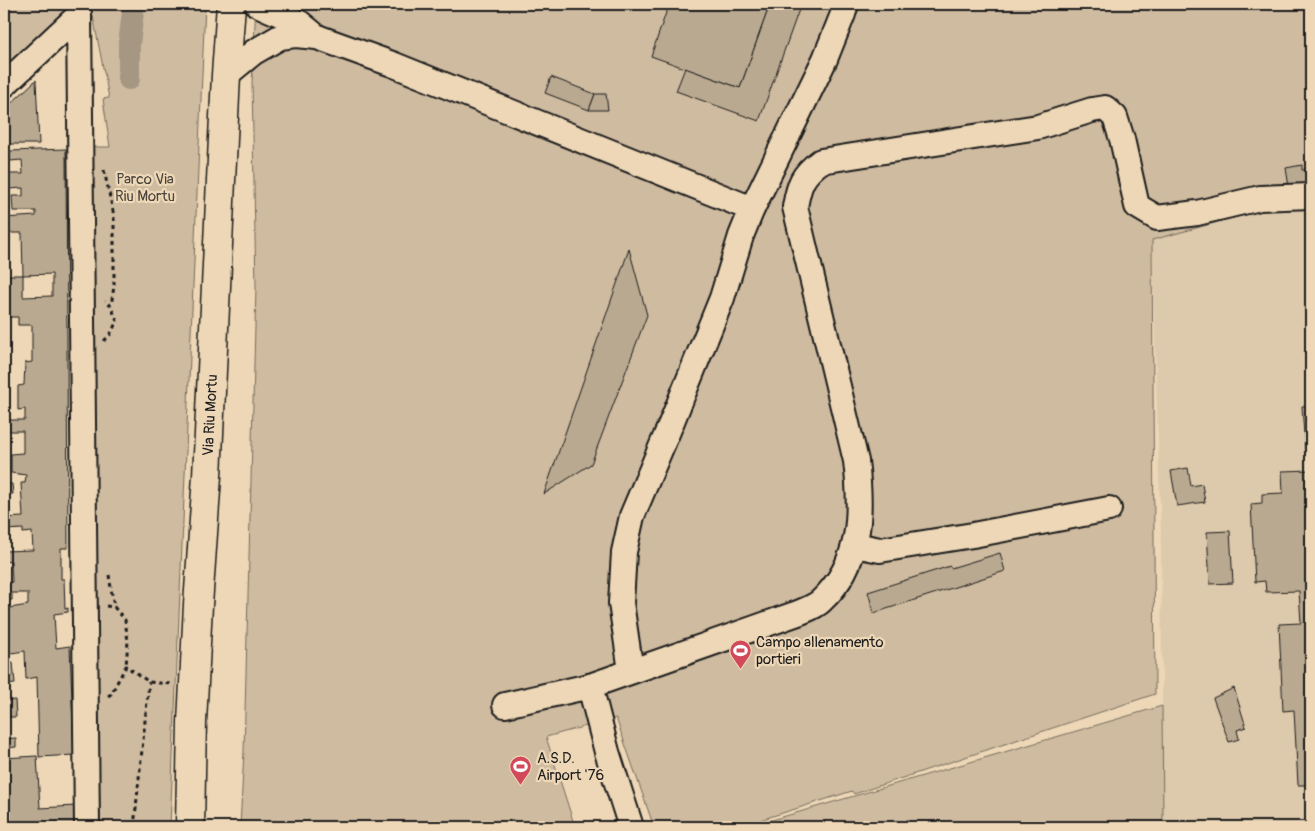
<svg xmlns="http://www.w3.org/2000/svg" width="1315" height="831" viewBox="0 0 1315 831" font-family="Pangolin,sans-serif">
<style>
.built{fill:#ddc9ab}
.green{fill:#cfbba0;stroke:#766c5e}
.lines{fill:none;stroke-linecap:round;stroke-linejoin:round}
.canal{stroke:#a59782;stroke-width:22}
.building{fill:#b9a990;stroke:#1c1c1c;fill-rule:evenodd}
.minor-casing{stroke:#1c1c1c;stroke-width:28}
.major-casing{stroke:#1c1c1c;stroke-width:31}
.path{stroke:#1c1c1c;stroke-width:3;stroke-dasharray:4 4;stroke-linecap:butt}
.minor{stroke:#edd7b6;stroke-width:24}
.major{stroke:#edd7b6;stroke-width:28}
.labels{text-anchor:middle;stroke-width:4.5;stroke-linejoin:round;paint-order:stroke}
.park-label{font-size:15px;fill:#49443d;stroke:#edd7b6}
.street-label{font-size:15px;fill:#1c1c1c;stroke:#edd7b6}
.poi-label{font-size:15px;fill:#1c1c1c;stroke:#edd7b6;text-anchor:start}
</style>
<rect width="100%" height="100%" fill="#edd7b6"/>
<filter id="ink" filterUnits="userSpaceOnUse"><feTurbulence type="fractalNoise" baseFrequency=".02" numOctaves="2"/><feDisplacementMap in="SourceGraphic" scale="10" xChannelSelector="R" yChannelSelector="G"/><feConvolveMatrix kernelMatrix="1 2 1 2 8 2 1 2 1" color-interpolation-filters="sRGB"/></filter>
<g filter="url(#ink)">
<path class="built" d="M1311,206v621h-148l-2,-291 -9,-296 118,-32z"/>
<g class="green">
<path d="M4,4h201l-35,823h-87l9,-680h18l-7,-48 6,-1 -16,-82 -16,-9 -15,9 -58,52z"/>
<path d="M256,4h1055v202l-41,2 -118,32 3,454 -301,100 -2,-3 -114,36h-84l-38,-109 -70,19 29,90h-335l4,-76 12,-464 -4,-204z"/>
<path d="M1162,706l1,121h-415z"/>
</g>
<g class="lines">
<path class="canal" d="M129,79v-35l5,-40"/>
</g>
<g class="building">
<path d="M669,4h101l-30,84 -89,-32z"/>
<path d="M770,4h31l-42,117 -83,-30 9,-23 55,20z"/>
<path d="M551,77l44,17 -6,16 -44,-17z"/>
<path d="M36,80l3,64h-32l-3,-34z"/>
<path d="M595,94h11l2,16h-19z"/>
<path d="M66,149l2,399h-7v31h3l1,30 3,-1v4l-14,2 2,34 14,-2 4,109 -35,2 -2,-80 -11,2 -1,-28 -21,3v-14h4l-1,-22 -3,1v-10l24,-4v-12h-16v7h-8v-17l8,-1 -1,-21 -7,1v-11l29,-1 -1,-18 -9,1v-4l-19,1v-12l19,-1 -2,-34h4l1,-8 -15,-2v-19l12,-1v-22h-19v-11h21v-11l-7,1v-24l6,-1 1,-22 7,-1v-37h-14v-8h-14v-42h19l-1,-42h-18v-15l32,-2v-5h-23l-1,-15h11v-8l-14,1 -1,-15h15l-1,-14 -12,1v-10zM52,274v22l-29,1v-22z"/>
<path d="M1302,165v5l9,-1v14l-22,4 -3,-19z"/>
<path d="M629,249l18,66 -56,149 -47,30z"/>
<path d="M1311,405v45h-6l-3,-44z"/>
<path d="M1188,468l3,18 11,-2 3,18 -28,4 -6,-35z"/>
<path d="M1311,470v315h-13l-4,-75 -11,1 -4,-87 22,-1 -2,-32 -33,1 -1,-11 -10,1 -4,-78 11,-1v-9l21,-1 -1,-22z"/>
<path d="M4,484h8l1,10h-9z"/>
<path d="M1230,531l3,52 -23,1 -3,-52z"/>
<path d="M1000,553l5,18 -131,42 -6,-21 82,-26 1,2z"/>
<path d="M13,663l2,21 -11,1v-21z"/>
<path d="M1234,688l12,39 -9,3 2,9 -10,3 -16,-44z"/>
<path d="M15,700l1,17h-12v-16z"/>
<path d="M16,738v9l-12,1v-9z"/>
<path d="M37,756l3,52 36,-2 1,21h-33l-1,-6 -39,4v-67z"/>
</g>
<g class="lines">
<defs>
<g id="minor">
<path d="M257,4l43,19 17,14"/>
<path d="M79,15l8,812"/>
<path d="M226,75l28,-23 26,-15 15,-2 22,2 75,27 360,145"/>
<path d="M4,85l75,-70"/>
<path d="M855,545l25,5 93,-15 136,-26"/>
<path d="M631,671l-10,-68 3,-51 8,-36 36,-85 54,-133 19,-62 11,-27 73,-150 18,-45 3,-10"/>
<path d="M505,705l85,-19"/>
<path d="M631,827l-24,-75 -17,-66 208,-73c7,-3 17,-6 23,-12 41,-38 41,-89 35,-140l-61,-254c4,-23 7,-32 26,-46l217,-34 54,-17 13,-2 10,9 7,22 15,67 20,12 40,-5 63,-15 51,-2"/>
</g>
<path id="major" d="M190,827l2,-105 6,-117 9,-129 19,-401 5,-71"/>
</defs>
<use href="#minor" class="minor-casing"/>
<use href="#major" class="major-casing"/>
<g class="path">
<path d="M104,170l10,46v70l-3,20"/>
<path d="M104,341l6,-6 7,-14 -6,-15 -6,-5"/>
<path d="M109,575l5,32"/>
<path d="M106,606l8,1 11,13 3,21 -2,25"/>
<path d="M108,696l3,-2 15,-28 23,16 22,2"/>
<path d="M134,827l15,-145"/>
<path d="M1091,827l3,-1"/>
</g>
<use href="#minor" class="minor"/>
<use href="#major" class="major"/>
</g>
</g>
<defs>
<symbol id="stadium-pin" viewBox="-11 -11 22 30"><path d="M0 17L-7.5 6A9.5 9.5 0 1 1 7.5 6Z" fill="#d1495b" stroke="#edd7b6"/><path d="M0-5a6.5 5 0 1 0 0 10a6.5 5 0 1 0 0-10ZM-3.5-1.8h7v3.6h-7Z" fill="#fff"/></symbol>
</defs>
<g fill-rule="evenodd">
<use href="#stadium-pin" x="728" y="638" width="25" height="34"/>
<use href="#stadium-pin" x="508" y="754" width="25" height="34"/>
</g>
<g class="labels">
<g class="park-label">
<text x="145" y="184">Parco Via<tspan x="145" dy="17">Riu Mortu</tspan></text>
</g>
<g class="street-label">
<text transform="translate(210 415) rotate(-87)" y="5">Via Riu Mortu</text>
</g>
<g class="poi-label">
<text x="756" y="647">Campo allenamento<tspan x="756" dy="17">portieri</tspan></text>
<text x="537" y="763">A.S.D.<tspan x="537" dy="17">Airport '76</tspan></text>
</g>
</g>
<rect width="1315" height="831" fill="none" stroke="#edd7b6" stroke-width="20"/>
<rect x="10" y="10" width="1295" height="811" fill="none" stroke="#1c1c1c" stroke-width="2" filter="url(#ink)"/>
</svg>
